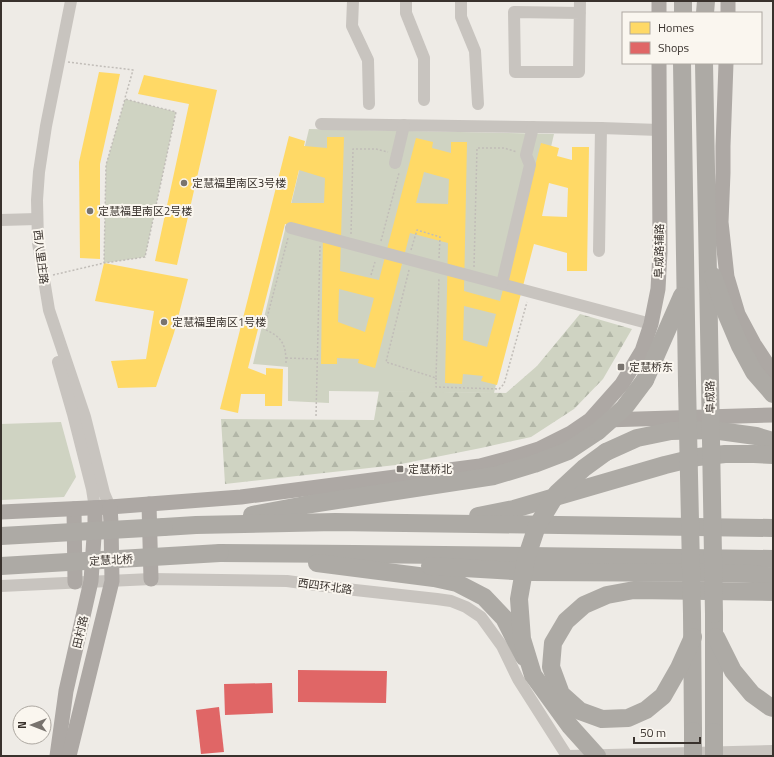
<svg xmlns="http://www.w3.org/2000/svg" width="774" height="757" viewBox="0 0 774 757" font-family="'Titillium Web','Noto Sans SC',sans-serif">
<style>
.forest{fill:url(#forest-firs)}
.park{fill:#cfd3c2}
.homes{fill:#ffd966;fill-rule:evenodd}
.shops{fill:#e06666}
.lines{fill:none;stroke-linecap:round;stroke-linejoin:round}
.path{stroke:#c1bdb8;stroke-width:1.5;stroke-dasharray:2 2;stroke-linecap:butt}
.minor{stroke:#c8c4bf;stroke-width:12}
.major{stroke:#ada8a4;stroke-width:15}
.highway{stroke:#adaaa5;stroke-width:18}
.highway-bridge{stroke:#adaaa5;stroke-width:18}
.poi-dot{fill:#78736e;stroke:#faf6ef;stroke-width:1.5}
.labels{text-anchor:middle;stroke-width:4;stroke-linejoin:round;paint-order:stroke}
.poi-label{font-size:11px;fill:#39322d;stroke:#faf6ef;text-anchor:start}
.street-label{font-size:11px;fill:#39322d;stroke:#faf6ef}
</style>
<defs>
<pattern id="forest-firs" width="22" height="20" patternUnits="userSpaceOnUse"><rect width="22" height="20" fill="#cfd3c2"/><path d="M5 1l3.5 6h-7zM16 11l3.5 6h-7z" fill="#b2b6a7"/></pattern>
</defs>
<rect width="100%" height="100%" fill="#eeebe6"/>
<path class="forest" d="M580,314l52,15 -29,50 -29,30 -43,28 -50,11 -85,17 -171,19 -4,-65 153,1 5,-29 127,2 31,-27z"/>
<g class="park">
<path d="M125,99l51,13 -31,145 -41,6 2,-98z"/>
<path d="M309,129l245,5 -60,259 -165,-2v12l-41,-2v-34l-35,-3z"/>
<path d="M61,422l15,55 -12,20 -63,3v-76z"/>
</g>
<g class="homes">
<path d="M99,72l21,2 -20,90v95l-20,-1 -1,-96z"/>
<path d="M144,75l73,15 -40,175 -22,-4 34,-157 -51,-10z"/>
<path d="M289,136l16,5 -1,5 23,2v-11h17l-4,134 39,9 37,-142 17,4 -1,6 19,5v-11h16l-3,149 36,10 41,-158 18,5 -2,8 15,4v-13h17l-2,124h-20v-18l-33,-9 -37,141 -16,-4 2,-5 -20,-2 -1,10 -17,-1 3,-140 -38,-10 -35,135 -17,-5 1,-4 -22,-1v6h-16l2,-130 -38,-10 -37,144 18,7v-7l17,1 -1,37h-17v-12h-24l-3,19 -18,-4zM299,170l26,8 -1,25h-33zM424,172l25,7 -1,25 -32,-1zM549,183l19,5 -1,29 -25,-1zM339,289l35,9 -9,34 -27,-10zM464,306l32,8 -9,33 -24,-7z"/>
<path d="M104,263l84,16 -14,54 -18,54 -38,1 -7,-27 35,-2 8,-48 -59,-10z"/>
</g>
<g class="shops">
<path d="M298,670l89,1 -1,32 -88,-1z"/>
<path d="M272,683l1,30 -48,2 -1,-31z"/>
<path d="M219,707l5,45 -23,2 -5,-44z"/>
</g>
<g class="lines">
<g class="path">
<path d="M68,62l65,8 -8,28"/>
<path d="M351,234l2,-85h23l12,3"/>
<path d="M381,241l18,-68"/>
<path d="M411,250l6,-20 23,7 -1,21"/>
<path d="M474,267l3,-119h27l13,4"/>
<path d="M409,270l-23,92 50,16 3,-100"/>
<path d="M53,275l51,-12 2,-98 19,-66 51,13 -31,145 -41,6"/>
<path d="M371,275l4,-13"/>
<path d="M286,358l31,1"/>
<path d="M286,363c0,-19 -4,-26 -22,-34l24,-91"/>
<path d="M436,378v9l63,2 5,-5 23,-82"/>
<path d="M316,416l4,-170"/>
</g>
<g class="minor">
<path d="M71,1l-25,125 -7,46 -2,28 1,43 11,67 36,107 19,76 6,14"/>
<path d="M353,1l-1,25 16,34 1,44"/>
<path d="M406,1v12l18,45v42"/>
<path d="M461,1v16l14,34 3,53"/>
<path d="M580,1l-1,71h-64l-1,-60 66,1"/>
<path d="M321,124l280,4 58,2"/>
<path d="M395,163l9,-38"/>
<path d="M1,220l36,-1"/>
<path d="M291,228l360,96"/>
<path d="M599,251l2,-123"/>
<path d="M502,284l28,-119 -4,-10 7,-28"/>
<path d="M58,362l15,52 19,75 3,19"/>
<path d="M1,586l150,-7 136,2 59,8 91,10 14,2 15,6 15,10 21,29 16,33 49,77"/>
<path d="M568,756l205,-5"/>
</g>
<g class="major">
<path d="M659,1v12"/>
<path d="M728,13v-12"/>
<path d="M726,63l-3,83v27l-2,49 6,55 11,37 16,30 19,29"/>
<path d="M605,420l168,-5"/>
<path d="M149,504l2,75"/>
<path d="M74,509l1,73"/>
<path d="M1,512l109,-5 131,-10 239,-31 30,-8 29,-9 32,-16 19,-13 32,-36 20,-33 9,-27 7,-35 2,-37 -1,-189"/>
<path d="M57,756l9,-65 25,-110 4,-59v-14"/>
<path d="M69,756l43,-175 -1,-58 -1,-16"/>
</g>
<g class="highway">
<path d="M683,13v-12"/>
<path d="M705,13l1,-12"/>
<path d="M682,63l5,320"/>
<path d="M704,63l6,319"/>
<path d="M713,276l13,37 14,33 14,26 19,22"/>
<path d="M645,380l37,-84"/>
<path d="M606,452l31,-14 34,-7 41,-1 44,6 17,5"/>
<path d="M252,515l53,-10 189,-29 40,-12 34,-13 30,-20"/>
<path d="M478,516l36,-7 151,-44 33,-8 27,-3h29l19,1"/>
<path d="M164,527l32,-2 139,-3 438,6"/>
<path d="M220,553l135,1 418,5"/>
<path d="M317,563l117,15 23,5 27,14 20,21 20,39"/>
<path d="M430,566l101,6 194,1 27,1 21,3"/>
<path d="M692,614l1,117"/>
<path d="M714,614v118"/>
<path d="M693,637l-14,31 -16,28 -17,14 -18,8 -26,1 -22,-8 -19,-17 -10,-27 2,-24 13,-22 18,-16 23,-10 27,-5 139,2"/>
<path d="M716,637l17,34 19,23 18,13 3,1"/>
</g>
<g class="highway-bridge">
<path d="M710,382l4,232"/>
<path d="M687,383l5,231"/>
<path d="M598,431l26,-23 21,-28"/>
<path d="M1,536l163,-9"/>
<path d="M1,566l219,-13"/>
<path d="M693,731v25"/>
<path d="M714,732v24"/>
<path d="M597,756l-27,-30 -37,-51 -11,-36 -3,-40 7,-40 11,-33 20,-33 27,-25 22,-16"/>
</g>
</g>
<g class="poi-dot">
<circle cx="184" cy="183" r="4"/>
<circle cx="90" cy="211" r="4"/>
<circle cx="164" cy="322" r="4"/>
<rect x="617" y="363" width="8" height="8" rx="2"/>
<rect x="396" y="465" width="8" height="8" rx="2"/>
</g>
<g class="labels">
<g class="poi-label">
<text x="192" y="187">定慧福里南区3号楼</text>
<text x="98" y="215">定慧福里南区2号楼</text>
<text x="172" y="326">定慧福里南区1号楼</text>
<text x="629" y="371">定慧桥东</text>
<text x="408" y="473">定慧桥北</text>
</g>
<g class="street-label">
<text transform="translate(659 251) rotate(-89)" y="4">阜成路辅路</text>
<text transform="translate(41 257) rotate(83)" y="4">西八里庄路</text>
<text transform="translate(710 397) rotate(-91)" y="4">阜成路</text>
<text transform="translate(111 560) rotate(-3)" y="4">定慧北桥</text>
<text transform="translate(325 586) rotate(8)" y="4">西四环北路</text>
<text transform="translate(80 632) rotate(-77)" y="4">田村路</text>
</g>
</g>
<rect width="774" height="757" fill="none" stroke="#39322d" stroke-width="4"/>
<rect x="622" y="12" width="140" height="52" fill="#faf6ef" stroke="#ada8a1"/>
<rect x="630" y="22" width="20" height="12" fill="#ffd966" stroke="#ada8a1"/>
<text x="658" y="32" font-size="12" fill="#39322d">Homes</text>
<rect x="630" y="42" width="20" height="12" fill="#e06666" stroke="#ada8a1"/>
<text x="658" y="52" font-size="12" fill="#39322d">Shops</text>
<g transform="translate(32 725) rotate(270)"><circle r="19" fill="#faf6ef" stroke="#ada8a1"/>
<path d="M0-3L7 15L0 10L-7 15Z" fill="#78736e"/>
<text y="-6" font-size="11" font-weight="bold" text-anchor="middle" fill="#39322d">N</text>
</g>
<path d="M634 737v6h66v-6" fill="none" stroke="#39322d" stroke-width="2"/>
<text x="640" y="737" font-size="12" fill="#39322d" stroke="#faf6ef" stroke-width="3" paint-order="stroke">50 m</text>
</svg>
